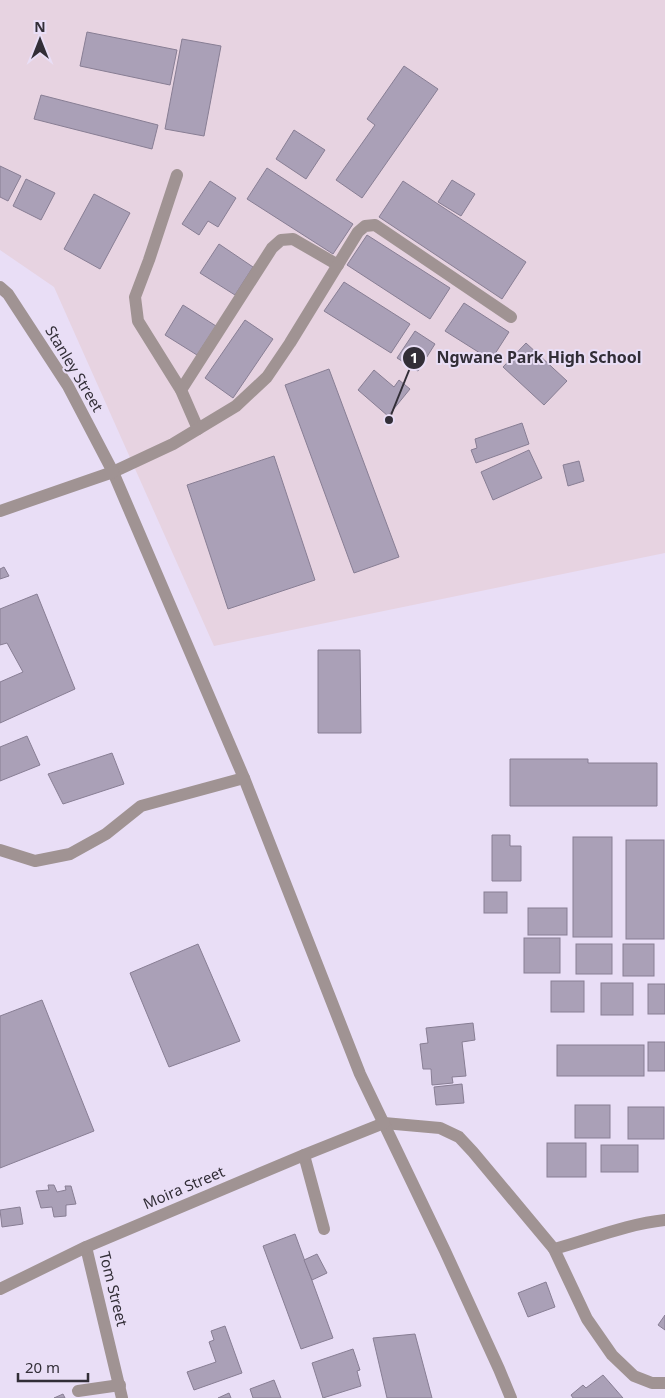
<svg xmlns="http://www.w3.org/2000/svg" width="665" height="1398" viewBox="0 0 665 1398" font-family="'Noto Sans',sans-serif">
<style>
.education{fill:#e7d3e1}
.building{fill:#aaa0b7;stroke:#887e94}
.lines{fill:none;stroke-linecap:round;stroke-linejoin:round}
.service{stroke:#a09393;stroke-width:12}
.minor{stroke:#a09393;stroke-width:12}
.labels{text-anchor:middle;stroke-width:4;stroke-linejoin:round;paint-order:stroke}
.street-label{font-size:15px;fill:#322e37;stroke:#e9def6}
.leader{fill:none;stroke:#322e37;stroke-width:2}
.callout-dot{fill:#322e37;stroke:#e9def6;stroke-width:2}
.mark-label{font-size:15px;text-anchor:middle;font-weight:bold;fill:#fff}
.callout-label{font-size:16px;text-anchor:middle;font-weight:bold;fill:#322e37;stroke:#e9def6;stroke-width:4;stroke-linejoin:round;paint-order:stroke}
</style>
<rect width="100%" height="100%" fill="#e9def6"/>
<path class="education" d="M0,0h665v553l-451,93 -160,-359 -54,-37z"/>
<g class="building">
<path d="M87,32l90,18 -7,35 -90,-19z"/>
<path d="M182,39l39,7 -17,90 -39,-7z"/>
<path d="M404,66l34,23 -76,109 -26,-18 39,-55 -8,-6z"/>
<path d="M41,95l117,30 -6,24 -118,-30z"/>
<path d="M294,130l31,20 -19,29 -30,-20z"/>
<path d="M0,166l21,10 -13,25 -8,-4z"/>
<path d="M267,168l86,56 -20,30 -86,-55z"/>
<path d="M26,179l29,14 -14,27 -28,-14z"/>
<path d="M452,180l23,14 -14,22 -23,-14z"/>
<path d="M210,181l26,17 -18,29 -10,-6 -9,14 -17,-11z"/>
<path d="M403,181l123,81 -24,37 -123,-82z"/>
<path d="M94,194l36,19 -30,56 -36,-20z"/>
<path d="M367,235l83,53 -20,31 -83,-54z"/>
<path d="M219,244l34,23 -18,28 -35,-22z"/>
<path d="M344,282l66,42 -19,29 -67,-42z"/>
<path d="M464,303l45,29 -18,28 -46,-29z"/>
<path d="M183,305l33,21 -19,29 -32,-20z"/>
<path d="M245,320l28,19 -40,59 -28,-20z"/>
<path d="M415,331l20,13 -17,27 -21,-13z"/>
<path d="M526,343l41,38 -23,24 -41,-38z"/>
<path d="M329,369l70,188 -45,16 -69,-188z"/>
<path d="M374,370l20,17 5,-7 11,9 -22,27 -30,-26z"/>
<path d="M522,423l7,21 -53,19 -5,-13 6,-2 -2,-9z"/>
<path d="M529,450l13,28 -49,22 -12,-28z"/>
<path d="M274,456l41,124 -87,29 -41,-124z"/>
<path d="M579,461l5,20 -16,5 -5,-21z"/>
<path d="M4,567l5,9 -9,3v-10z"/>
<path d="M37,594l38,95 -75,34v-41l23,-10 -16,-29 -7,2v-36z"/>
<path d="M318,650h42l1,83h-43z"/>
<path d="M27,736l13,29 -40,16v-34z"/>
<path d="M112,753l12,31 -61,20 -15,-30z"/>
<path d="M510,759h78v4h69v43h-147z"/>
<path d="M492,835h18v11h11v35h-29z"/>
<rect x="573" y="837" width="39" height="100"/>
<rect x="626" y="840" width="38" height="99"/>
<rect x="484" y="892" width="23" height="21"/>
<rect x="528" y="908" width="39" height="27"/>
<rect x="524" y="938" width="36" height="35"/>
<path d="M198,944l42,97 -71,26 -39,-94z"/>
<rect x="576" y="944" width="36" height="30"/>
<rect x="623" y="944" width="31" height="32"/>
<rect x="551" y="981" width="33" height="31"/>
<rect x="601" y="983" width="32" height="32"/>
<rect x="648" y="984" width="17" height="30"/>
<path d="M42,1000l52,131 -94,37v-152z"/>
<path d="M473,1023l2,17 -13,2 4,34 -14,1 1,6 -21,2 -1,-16h-8l-3,-25 8,-1 -2,-15z"/>
<rect x="648" y="1042" width="17" height="29"/>
<rect x="557" y="1045" width="87" height="31"/>
<path d="M462,1084l2,19 -28,2 -2,-18z"/>
<rect x="575" y="1105" width="35" height="33"/>
<rect x="628" y="1107" width="36" height="32"/>
<rect x="547" y="1143" width="39" height="34"/>
<rect x="601" y="1145" width="37" height="27"/>
<path d="M48,1185h6l3,7 9,-2 -1,-4h6l5,18 -10,1v11l-12,1 -2,-10 -11,1 -5,-17 13,-1z"/>
<path d="M20,1207l3,17 -21,3 -2,-17z"/>
<path d="M295,1234l38,104 -32,11 -38,-103z"/>
<path d="M317,1254l10,19 -15,7 -8,-20z"/>
<path d="M546,1282l9,25 -27,10 -10,-24z"/>
<path d="M665,1315v15l-7,-5z"/>
<path d="M225,1326l17,47 -48,17 -7,-18 29,-10 -7,-20 5,-2 -3,-9z"/>
<path d="M415,1334l17,64h-45l-14,-60z"/>
<path d="M353,1349l7,21 -3,1 4,15 -38,12 -11,-35z"/>
<path d="M603,1375l20,23h-50l-2,-3 12,-10 3,3z"/>
<path d="M274,1380l7,18h-28l-3,-9z"/>
<path d="M229,1393l2,5h-13z"/>
<path d="M63,1394l2,4h-11z"/>
</g>
<g class="lines">
<g class="service">
<path d="M177,175l-28,85 -14,37 3,24 43,69 17,39"/>
<path d="M181,390l91,-142 9,-8 12,-1 45,26"/>
<path d="M113,472l60,-28 63,-38 31,-29 23,-34 68,-111 7,-6 10,-1 136,92"/>
<path d="M384,1123l56,5 19,9 14,15 81,97c37,-10 73,-25 111,-29"/>
<path d="M554,1249l33,70 25,36 22,21 18,7h13"/>
</g>
<g class="minor">
<path d="M0,287l8,7 60,92 45,86 131,306 116,296 85,177 54,118 12,29"/>
<path d="M0,511l113,-39"/>
<path d="M0,850l35,11 35,-7 36,-20 35,-28 103,-28"/>
<path d="M304,1155l20,74"/>
<path d="M86,1247l36,151"/>
<path d="M0,1289l86,-42 218,-92 80,-32"/>
<path d="M78,1391l42,-6"/>
</g>
</g>
<g class="labels">
<g class="street-label">
<text transform="translate(74 369) rotate(59)" y="5">Stanley Street</text>
<text transform="translate(184 1188) rotate(-23)" y="5">Moira Street</text>
<text transform="translate(113 1289) rotate(76)" y="5">Tom Street</text>
</g>
</g>
<path class="leader" d="M389 420L414 358"/>
<g class="callout-dot">
<circle cx="389" cy="420" r="5"/>
<circle cx="414" cy="358" r="12"/>
</g>
<g class="mark-label">
<text x="414" y="363">1</text>
</g>
<g class="callout-label">
<text x="539" y="363">Ngwane Park High School</text>
</g>
<g transform="translate(40 40)" stroke="#e9def6" stroke-width="4" paint-order="stroke">
<path d="M0-4L9 19L0 12L-9 19Z" fill="#322e37"/>
<text y="-8" font-size="14" font-weight="bold" text-anchor="middle" fill="#322e37">N</text>
</g>
<path d="M18 1373v8h70v-8" fill="none" stroke="#322e37" stroke-width="2.5"/>
<text x="25" y="1373" font-size="15" fill="#322e37" stroke="#e9def6" stroke-width="4" paint-order="stroke">20 m</text>
</svg>
